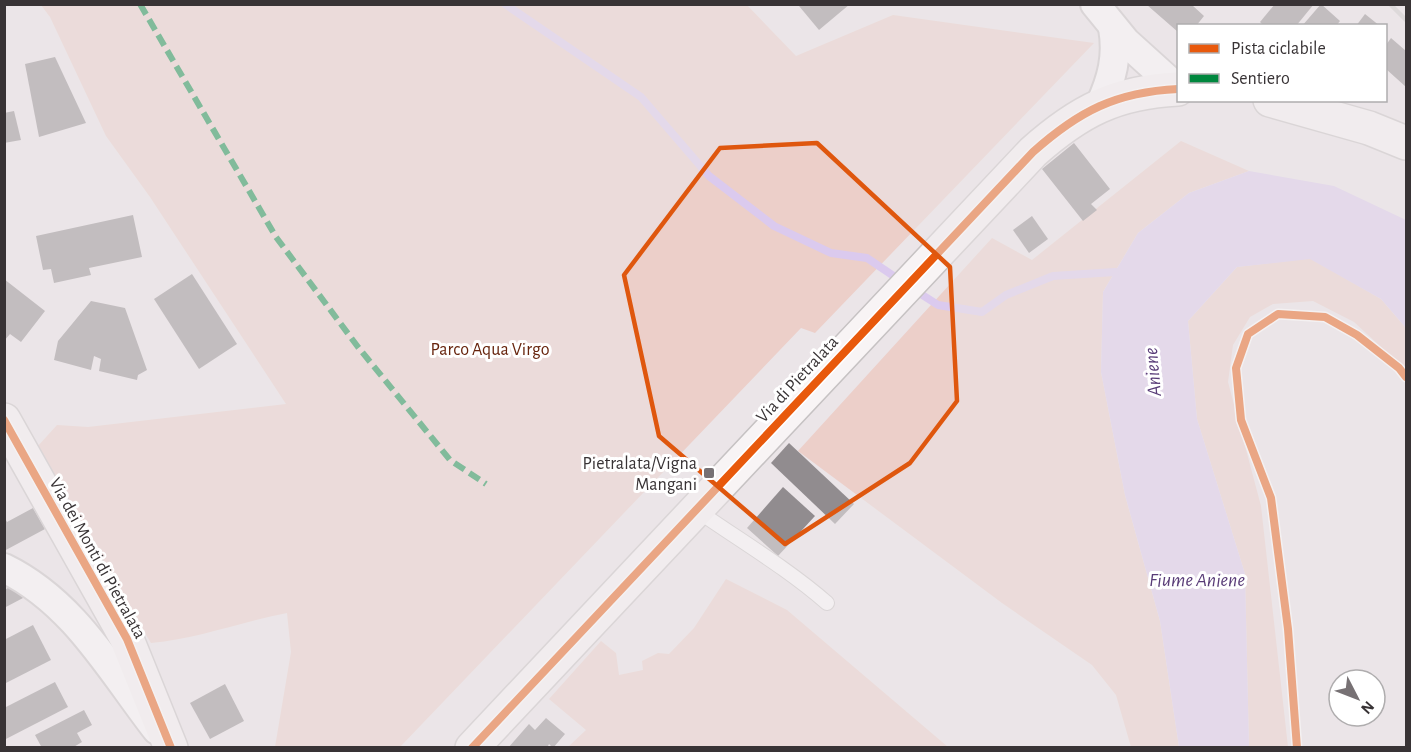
<svg xmlns="http://www.w3.org/2000/svg" width="1411" height="752" viewBox="0 0 1411 752" font-family="'Alegreya Sans',sans-serif">
<style>
.green{fill:#eccfc9}
.water{fill:#dbcaee}
.lines{fill:none;stroke-linecap:round;stroke-linejoin:round}
.stream{stroke:#dbcaee;stroke-width:8}
.building{fill:#918c8f}
.lane-casing{stroke:#c6c2c3;stroke-width:16}
.street-casing{stroke:#c6c2c3;stroke-width:32}
.secondary-casing{stroke:#c6c2c3;stroke-width:36}
.lane{stroke:#fcfbfc;stroke-width:14}
.street{stroke:#fcfbfc;stroke-width:28}
.secondary{stroke:#f8f4f5;stroke-width:33}
.rail{stroke:#cccbcb;stroke-width:4.5}
.quiet{stroke:#00873e;stroke-width:6;stroke-dasharray:12 6;stroke-linecap:butt}
.cycleway-casing{stroke:#fff;stroke-width:11}
.cycleway{stroke:#e8590c;stroke-width:8}
.marked{fill:none;stroke:#df570e;stroke-width:4.5;stroke-linejoin:round}
.poi-dot{fill:#777174;stroke:#fff;stroke-width:2}
.labels{text-anchor:middle;stroke-width:6;stroke-linejoin:round;paint-order:stroke}
.park-label{font-size:18px;fill:#67240d;stroke:#fff}
.street-label{font-size:18px;fill:#383335;stroke:#fff}
.poi-label{font-size:18px;fill:#383335;stroke:#fff;text-anchor:end}
.water-label{font-size:20px;font-style:italic;fill:#583b77;stroke:#fff}
</style>
<rect width="100%" height="100%" fill="#ebe5e8"/>
<g class="green">
<path d="M746,4l50,52 97,-41 201,28 -279,290 -14,-5 -401,419h-125l16,-95 -4,-39c-46,9 -90,26 -136,30l-83,-137 -30,-60 19,-21 31,2 198,-23 -136,-207 -44,-61 -56,-119 -9,-12z"/>
<path d="M1181,141l68,30 -60,22 -51,40 -35,59 -2,80 24,123 35,126 19,126h-48l-15,-52 -24,-30 -90,-62 -204,-152 194,-213 40,22z"/>
<path d="M1310,258l71,41 25,29v42l-52,-48 -41,-21 -40,3 -23,13 -17,28 -5,37 33,124 27,241h-39l-4,-173 -48,-155 -9,-98 49,-54z"/>
<path d="M726,579l61,31 161,137h-380l18,-17 -37,-31 52,-58 15,12 3,22 24,-5 -1,-9 16,-8 11,1 25,-26z"/>
</g>
<path class="water" d="M1249,171l85,15 72,34v108l-25,-29 -71,-40 -73,8 -49,54 9,98 48,155 4,173h-70l-19,-126 -35,-126 -24,-123 2,-80 35,-59 51,-40z"/>
<g class="lines">
<g class="stream">
<path d="M505,4l136,93 68,79 65,50 57,27 36,5 34,23"/>
<path d="M913,289l25,16 44,7 24,-17 47,-19 62,-4"/>
</g>
</g>
<g class="building">
<path d="M801,4h49l-31,26 -20,-24z"/>
<path d="M1275,4h39l-18,22h-32l-4,-4z"/>
<path d="M1321,4l19,17 -4,5h-34z"/>
<path d="M1147,5h45l12,11 -8,10h-18v6z"/>
<path d="M1365,14l15,12h-24z"/>
<path d="M1391,38l15,13v36l-20,-18v-24z"/>
<path d="M55,57l31,66 -47,14 -14,-73z"/>
<path d="M14,111l7,29 -17,3v-30z"/>
<path d="M1074,143l36,46 -19,15 6,6 -14,11 -41,-52z"/>
<path d="M133,215l9,42 -53,11 2,7 -37,8 -3,-14 -8,1 -7,-34z"/>
<path d="M1032,216l16,23 -19,14 -16,-23z"/>
<path d="M192,274l45,70 -38,25 -45,-70z"/>
<path d="M4,279l41,32 -24,31 -11,-8 -6,7z"/>
<path d="M91,301l34,7 22,62 -9,5 -1,5 -38,-9 2,-12 -7,-3 -3,14 -37,-10 4,-19z"/>
<path d="M789,443l65,61 -19,20 -64,-61z"/>
<path d="M783,487l32,29 -37,40 -31,-28z"/>
<path d="M33,508l12,21 -41,22v-34l3,5z"/>
<path d="M16,584l7,14 -19,10v-18z"/>
<path d="M33,625l18,35 -47,24v-44z"/>
<path d="M55,682l13,25 -64,33v-32z"/>
<path d="M225,684l19,37 -34,18 -20,-36z"/>
<path d="M84,710l8,15 -15,8 5,9 -10,6h-30l-7,-13z"/>
<path d="M546,718l19,16 -12,14 -4,-4 -2,4h-39l21,-24 6,6z"/>
</g>
<g class="lines">
<defs>
<path id="lane" d="M695,509c44,31 92,59 132,94"/>
<g id="street">
<path d="M1095,4l31,38 52,47"/>
<path d="M1100,105c12,-26 18,-49 13,-77"/>
<path d="M4,568c70,34 107,103 153,162"/>
</g>
<g id="secondary">
<path d="M1270,100l99,28 37,15"/>
<path d="M4,420l123,219 44,109"/>
<path d="M472,748l561,-596c46,-41 83,-60 145,-63"/>
</g>
</defs>
<use href="#lane" class="lane-casing"/>
<use href="#street" class="street-casing"/>
<use href="#secondary" class="secondary-casing"/>
<use href="#lane" class="lane"/>
<use href="#street" class="street"/>
<use href="#secondary" class="secondary"/>
<path class="rail" d="M1390,4l16,16"/>
<path class="quiet" d="M140,4l136,233 82,110 92,113 36,24"/>
<defs>
<g id="cycleway">
<path d="M4,420l123,219 44,109"/>
<path d="M472,748l561,-596c46,-41 83,-60 145,-63"/>
<path d="M1297,748l-9,-119 -17,-131 -30,-78 -5,-52 12,-34 30,-20 47,3 32,18 42,33 7,9"/>
</g>
</defs>
<use href="#cycleway" class="cycleway-casing"/>
<use href="#cycleway" class="cycleway"/>
</g>
<path d="M0 0H1411V752H0ZM817,143l133,124 7,134 -47,62 -125,81 -126,-108 -35,-161 96,-127z" fill="#ebe5e8" fill-opacity=".55" fill-rule="evenodd"/>
<path class="marked" d="M817,143l133,124 7,134 -47,62 -125,81 -126,-108 -35,-161 96,-127z"/>
<rect class="poi-dot" x="703" y="467" width="12" height="12" rx="3"/>
<g class="labels">
<g class="park-label">
<text x="490" y="355">Parco Aqua Virgo</text>
</g>
<g class="street-label">
<text transform="translate(797 379) rotate(-47)" y="6">Via di Pietralata</text>
<text transform="translate(98 558) rotate(61)" y="6">Via dei Monti di Pietralata</text>
</g>
<g class="poi-label">
<text x="697" y="469">Pietralata/Vigna<tspan x="697" dy="21">Mangani</tspan></text>
</g>
<g class="water-label">
<text transform="translate(1152 372) rotate(-95)" y="7">Aniene</text>
<text x="1197" y="586">Fiume Aniene</text>
</g>
</g>
<rect width="1411" height="752" fill="none" stroke="#383335" stroke-width="12"/>
<rect x="1177" y="24" width="210" height="78" fill="#ffffff" stroke="#afadae" stroke-width="1.5"/>
<rect x="1189" y="44" width="30" height="9" fill="#e8590c" stroke="#afadae" stroke-width="1.5"/>
<text x="1231" y="54" font-size="18" fill="#383335">Pista ciclabile</text>
<rect x="1189" y="74" width="30" height="9" fill="#00873e" stroke="#afadae" stroke-width="1.5"/>
<text x="1231" y="84" font-size="18" fill="#383335">Sentiero</text>
<g transform="translate(1357 698) rotate(132)"><circle r="28" fill="#ffffff" stroke="#afadae" stroke-width="1.5"/>
<path d="M0-4.5L10 22L0 15L-10 22Z" fill="#777174"/>
<text y="-9" font-size="16" font-weight="bold" text-anchor="middle" fill="#383335">N</text>
</g>
</svg>
